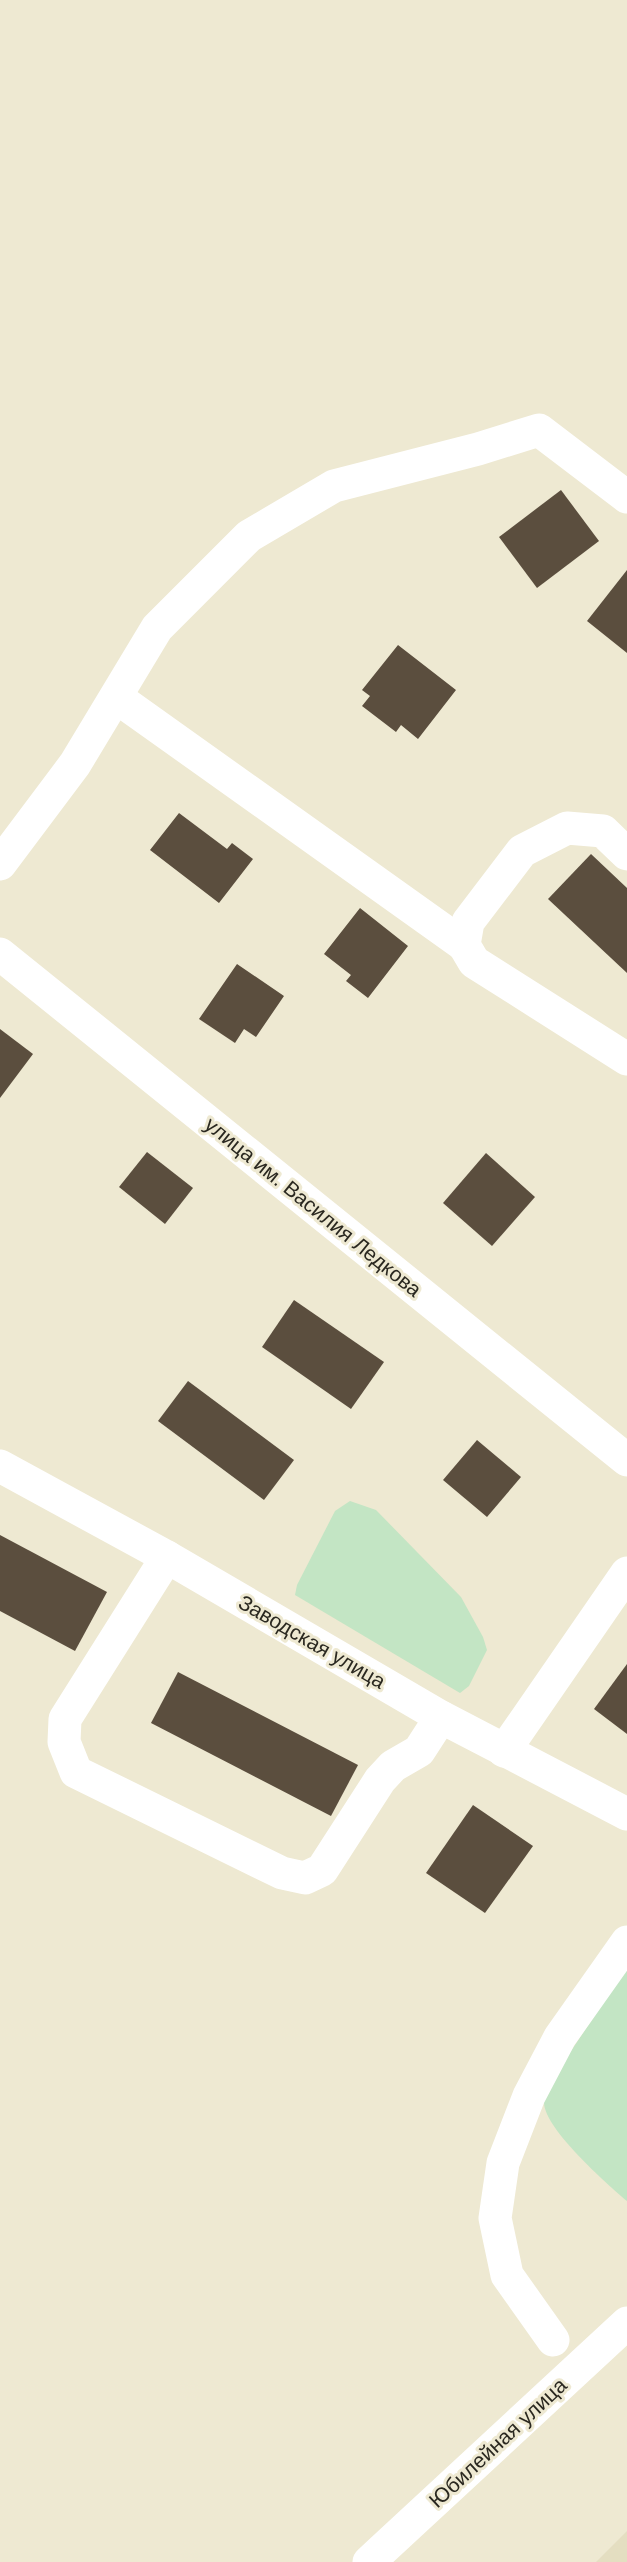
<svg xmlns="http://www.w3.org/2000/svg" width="627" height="2562" viewBox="0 0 627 2562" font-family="Helvetica,sans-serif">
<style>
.built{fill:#e4dec1}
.green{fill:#c3e5c4}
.building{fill:#5b4e3e}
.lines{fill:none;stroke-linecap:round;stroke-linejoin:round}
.minor{stroke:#fff;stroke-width:33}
.major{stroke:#fff;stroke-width:33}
.labels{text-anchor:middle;stroke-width:6;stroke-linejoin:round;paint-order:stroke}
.street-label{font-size:21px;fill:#2a2820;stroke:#eee9d2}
</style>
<rect width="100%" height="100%" fill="#eee9d2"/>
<path class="built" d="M627,2531v31h-31z"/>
<g class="green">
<path d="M350,1501l26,9 85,87 22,40 4,13 -18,36 -9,7 -165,-98 2,-10 38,-74z"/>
<path d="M627,1967v234c-21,-18 -82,-72 -83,-98 -1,-7 4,-16 7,-22z"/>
</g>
<g class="building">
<path d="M561,490l38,51 -62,47 -38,-51z"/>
<path d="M627,570v83l-40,-32z"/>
<path d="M398,645l58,45 -38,49 -17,-14 -5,7 -34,-26 8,-10 -8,-6z"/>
<path d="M179,813l48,36 5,-6 21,16 -34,44 -69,-53z"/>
<path d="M591,854l36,34v85l-79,-74z"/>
<path d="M360,908l48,38 -40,52 -22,-17 5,-6 -27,-21z"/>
<path d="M237,964l47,32 -28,41 -12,-8 -9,14 -36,-24z"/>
<path d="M0,1029l33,25 -33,44z"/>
<path d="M147,1152l46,36 -28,36 -46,-37z"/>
<path d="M486,1153l49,44 -43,49 -49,-43z"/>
<path d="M294,1300l90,62 -33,47 -89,-62z"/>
<path d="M188,1381l106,79 -30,40 -106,-79z"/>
<path d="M477,1440l44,37 -34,40 -44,-37z"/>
<path d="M0,1535l107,57 -32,59 -75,-40z"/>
<path d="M627,1664v70l-33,-25z"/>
<path d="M178,1672l180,93 -27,51 -180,-93z"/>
<path d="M473,1805l60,41 -48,67 -59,-40z"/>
</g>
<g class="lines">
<g class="minor">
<path d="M116,697l348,248"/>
<path d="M627,854l-24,-23 -36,-3 -45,23 -54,71 -4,23 10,17 153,97"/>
<path d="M0,864l75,-100 82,-136 92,-92 85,-50 144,-37 61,-19 88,67"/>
<path d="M0,954l627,506"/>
<path d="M0,1466l167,91 274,160 186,97"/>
<path d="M167,1557l-102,162 -1,23 12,30 206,101 23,5 17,-8 58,-90 13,-14 26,-15 22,-34"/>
<path d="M504,1751l123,-178"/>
<path d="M553,2340l-46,-65 -12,-57 8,-55 26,-67 31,-59 67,-95"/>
</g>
<path class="major" d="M369,2562l258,-239"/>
</g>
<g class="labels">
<g class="street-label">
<text transform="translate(313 1207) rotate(39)" y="7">улица им. Василия Ледкова</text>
<text transform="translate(312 1642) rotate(30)" y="7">Заводская улица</text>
<text transform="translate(498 2443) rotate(-43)" y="7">Юбилейная улица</text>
</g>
</g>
</svg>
